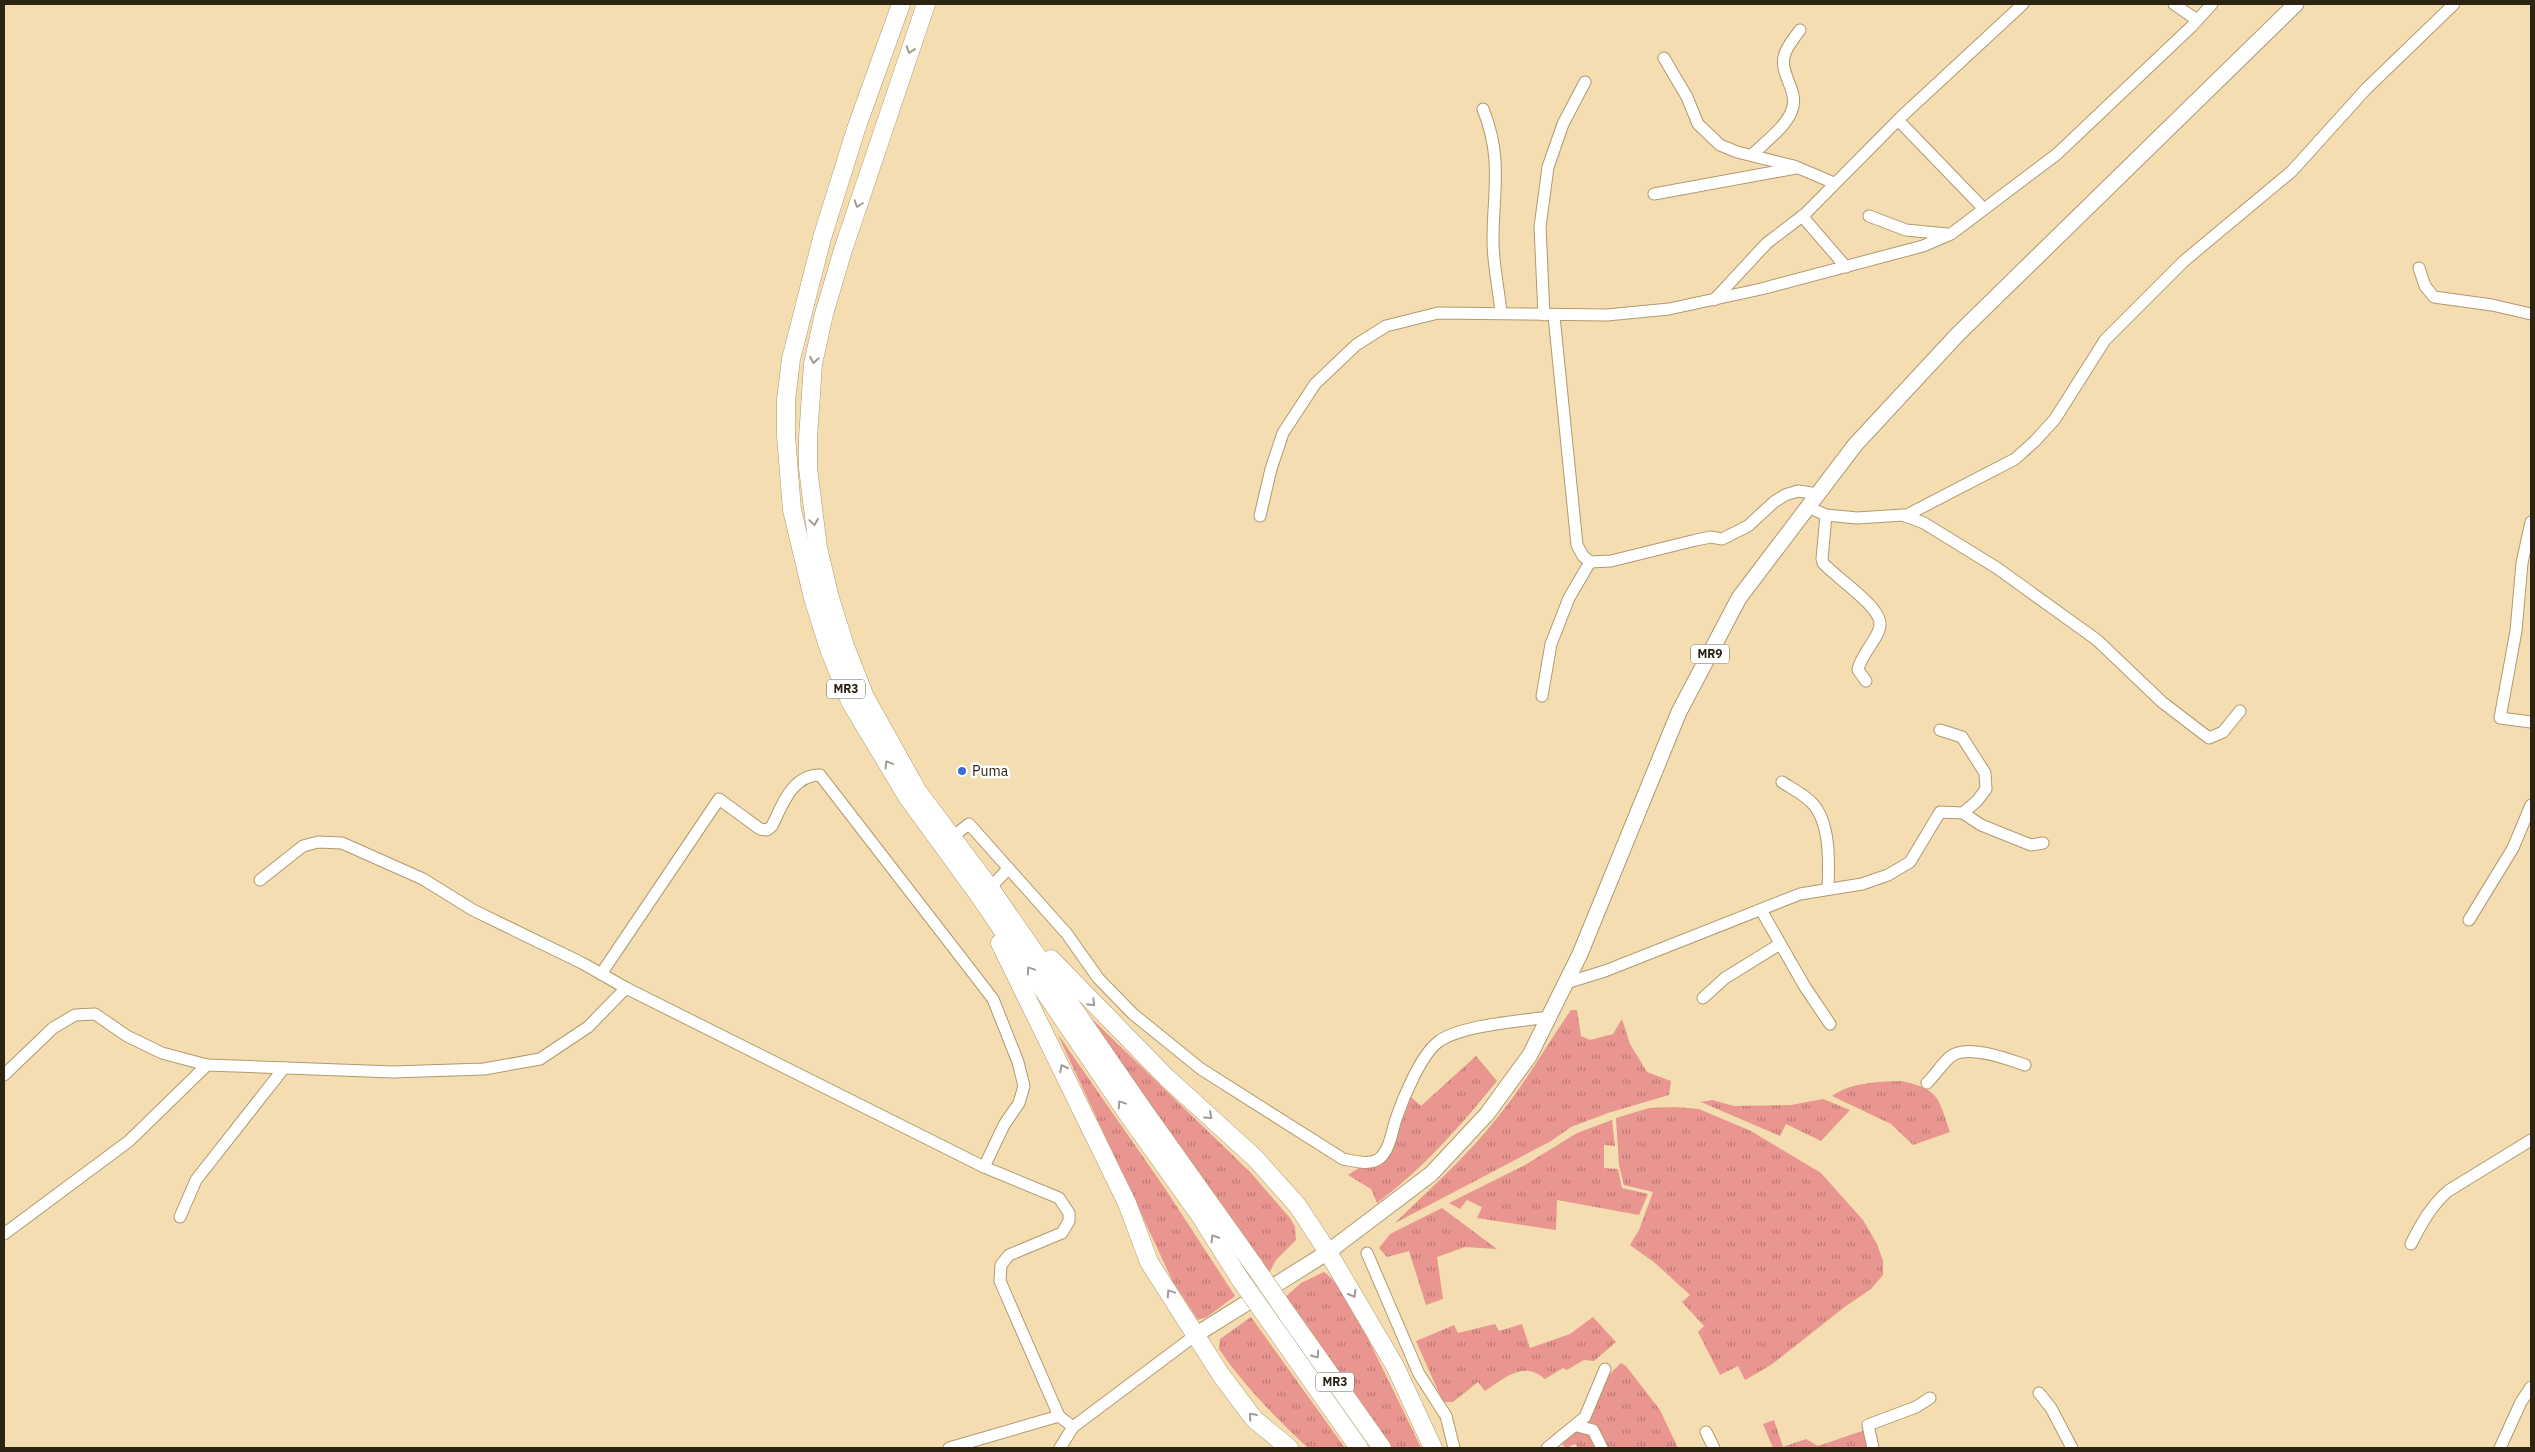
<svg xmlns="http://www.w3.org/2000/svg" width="2535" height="1452" viewBox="0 0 2535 1452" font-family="'IBM Plex Sans',sans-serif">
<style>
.grass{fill:url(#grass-tufts)}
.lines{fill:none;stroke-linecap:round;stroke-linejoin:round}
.minor-casing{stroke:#b09a6f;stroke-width:13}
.major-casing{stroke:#b09a6f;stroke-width:17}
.highway-casing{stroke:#b09a6f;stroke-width:19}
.minor{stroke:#fff;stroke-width:11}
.major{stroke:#fff;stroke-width:15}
.highway{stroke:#fff;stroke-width:18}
.highway-bridge-casing{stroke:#b09a6f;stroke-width:19;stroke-linecap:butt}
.highway-bridge{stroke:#fff;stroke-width:18}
.oneway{stroke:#a09c94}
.poi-dot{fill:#3b6ddd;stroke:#fff;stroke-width:2}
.labels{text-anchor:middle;stroke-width:5;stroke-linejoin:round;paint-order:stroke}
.shield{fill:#fff;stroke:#6b6559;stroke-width:1}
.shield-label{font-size:12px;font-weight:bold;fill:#2c2312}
.poi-label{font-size:14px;fill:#2c2312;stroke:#fff;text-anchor:start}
</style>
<defs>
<pattern id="grass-tufts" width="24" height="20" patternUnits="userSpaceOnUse" patternTransform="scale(1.25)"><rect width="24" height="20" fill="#e99590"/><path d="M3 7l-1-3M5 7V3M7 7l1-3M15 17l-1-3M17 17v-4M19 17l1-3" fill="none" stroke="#bd7974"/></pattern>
</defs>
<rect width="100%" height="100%" fill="#f4ddb0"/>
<g class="grass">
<path d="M1571,1010h6l4,26 9,4 23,-6 9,-15 8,25 17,28 24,9 -2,14 -61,18 -37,14 -20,14 -156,82c35,-34 72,-67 102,-105 28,-34 49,-72 74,-108z"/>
<path d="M1089,1016l162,157 39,45 5,9 1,13 -20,20 -9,17z"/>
<path d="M1057,1033l107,154 71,109 -28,21 -9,3 -25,-38z"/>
<path d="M1476,1056l21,25c-37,45 -73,87 -120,122l-6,-14 -23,-14 45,-30 18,-48 10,9z"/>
<path d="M1901,1081c38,8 37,16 49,51l-37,13 -22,-21 -59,-28c19,-14 46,-14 69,-15z"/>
<path d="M1823,1099l27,11 -29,31 -35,-17 -6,12 -79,-34 11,-2 22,6 57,-1z"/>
<path d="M1675,1107l24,2 52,22 70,42 42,47 14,24 6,17v14l-12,14 -25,17 -75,59 -26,15 -7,-14 -18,9 -22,-43 6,-6 -22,-24 8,-7 -35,-32 -25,-18 9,-15 14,-38 -29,-7 -5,-20 -3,-47 33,-10z"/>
<path d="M1612,1120l3,26 -11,-1v23l14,1 4,19 26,6 -9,21 -82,-15 -1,30 -79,-12 5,-11 -15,-7 -7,9 -11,-6 76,-38 52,-32z"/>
<path d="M1442,1208l55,41 -32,-2 -28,10 6,42 -17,6 -17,-54 -22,6 -8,-9 11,-14z"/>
<path d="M1324,1272c22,17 33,44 45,69 18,36 35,71 52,107h-33l-105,-149 18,-16z"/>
<path d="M1251,1317l94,131h-37c-32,-30 -64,-62 -89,-99l1,-10z"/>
<path d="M1593,1317l23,25 -22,19 -10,-1 -17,10 -4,-2 -18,11c-22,-19 -40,-1 -60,12l-7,-9 -25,20h-10l-27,-61 38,-16 4,8 37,-9 4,7 23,-7 8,24 40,-14z"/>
<path d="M1621,1363l5,3 34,44 18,38h-73l-24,-24 26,-47z"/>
<path d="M1774,1420l9,27 23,-8 12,7 47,-16 4,18h-96l-10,-24z"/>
<path d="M1576,1429l15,3 8,16h-21l-3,-4 -9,4 -4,-4z"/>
</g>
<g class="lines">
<defs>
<g id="minor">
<path d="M2174,4l23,16"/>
<path d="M1664,58l23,39 11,27 22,21 17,7 57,14 40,17"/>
<path d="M1483,109c20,50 10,81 10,132 0,24 6,49 8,72"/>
<path d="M1898,120l86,89"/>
<path d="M1753,154c12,-12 33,-27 39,-44 7,-19 -12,-35 -8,-53 2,-10 10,-19 16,-27"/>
<path d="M1654,194l142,-26"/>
<path d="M1802,216l44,51"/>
<path d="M1869,216l37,14 41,4"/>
<path d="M2419,268l6,18 9,11 58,8 39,9"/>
<path d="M1714,300l53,-57 38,-29 96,-97 122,-113"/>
<path d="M1544,315l-4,-88 8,-60 15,-43 22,-42"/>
<path d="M1554,316l23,229 6,11 7,6 21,-1 85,-21 15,-3 11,2 26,-13 26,-24 11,-7 13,-4 20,3"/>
<path d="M1808,507l18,8 31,3 46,-3 21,8 73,45 100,72 65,62 47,36 14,-6 17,-21"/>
<path d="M1826,515l-4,44 1,4c12,14 59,44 57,62 -1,14 -19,28 -22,45l8,11"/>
<path d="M1260,516l11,-47 12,-36 32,-49 41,-39 30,-19 52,-13 169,2 62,-6 92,-20 162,-43 28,-12 106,-80 135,-128 20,-22"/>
<path d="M1905,516l110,-57 20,-18 20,-22 50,-79 79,-79 108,-90 74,-82 88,-85"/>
<path d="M2531,522l-9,41 -6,68 -16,87 31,4"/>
<path d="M1542,696l9,-52 18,-46 21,-36"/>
<path d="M1940,730l22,7 23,36 1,16 -9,12 -14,12"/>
<path d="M1782,782c9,6 21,12 29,20 20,19 18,62 17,87"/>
<path d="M952,837l17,-13 98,110 31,44 35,36 68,55 142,90c11,2 27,7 37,-1 10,-9 12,-27 16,-39 7,-21 25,-64 42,-77 22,-17 83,-21 111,-25"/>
<path d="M260,880l43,-34 15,-4 24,1 81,36 50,31 109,53 44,25 358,179 75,31 10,15v8l-7,12 -53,22 -8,10 -1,16 59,135 14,11"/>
<path d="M990,888l18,-19"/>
<path d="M1761,910l44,77 25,37"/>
<path d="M2469,920l44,-72 18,-43"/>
<path d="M601,974l118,-175 41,30 7,1 5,-4c10,-21 20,-51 48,-51l173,224 25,63 6,24 -5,17 -15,22 -20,42"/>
<path d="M1566,983l39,-12 195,-77 62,-10 26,-9 22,-13 30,-50 23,1 18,12 50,20 12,-2"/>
<path d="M1703,998l22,-20 55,-34"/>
<path d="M4,1075l49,-47 22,-13 20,-1 32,22 35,17 45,12"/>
<path d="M1927,1083c8,-8 15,-19 23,-26 16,-14 58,2 75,8"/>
<path d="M180,1217l16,-37 88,-112"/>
<path d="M4,1234l125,-93 78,-76 186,7 91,-3 56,-10 48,-32 38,-39"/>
<path d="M2411,1244c10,-20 20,-38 37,-53l83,-51"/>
<path d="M1367,1253l52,121 27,42 8,32"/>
<path d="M2039,1393l12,15 21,40"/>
<path d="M1577,1426l16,4 9,18"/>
<path d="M1706,1432l8,16"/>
<path d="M949,1448l110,-32"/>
<path d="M1060,1448l13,-21 124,-93"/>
<path d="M1547,1448l38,-31 20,-48"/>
<path d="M1873,1448l-5,-23 48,-18 14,-9"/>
<path d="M2500,1448l21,-46 10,-15"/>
</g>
<path id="major" d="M1197,1334l131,-82 103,-78 56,-60 43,-59 50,-101 99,-242 60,-114 116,-153 103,-111 338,-330"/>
<g id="highway">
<path d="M901,4l-45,125 -34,109 -31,121 -5,41v36l6,74 21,88 16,51 22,54 57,95 70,96 151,222 70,98 41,65"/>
<path d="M926,4l-83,246 -19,64 -11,50 -5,74v30l10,80 12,50 15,48 20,51 53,95 72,96 152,220 113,159"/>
<path d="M1000,943l127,260 22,59 72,113 33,44 35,29"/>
<path d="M1051,959l115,118 89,81 42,47 31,47 67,114 38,82"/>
<path d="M1288,1315l94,133"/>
<path d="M1271,1323l88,125"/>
</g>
</defs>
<use href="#minor" class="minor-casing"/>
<use href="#major" class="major-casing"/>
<use href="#highway" class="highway-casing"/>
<use href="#minor" class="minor"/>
<use href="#major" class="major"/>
<use href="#highway" class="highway"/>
<defs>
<g id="highway-bridge">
<path d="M1255,1267l33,48"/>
<path d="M1240,1279l31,44"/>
</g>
</defs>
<use href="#highway-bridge" class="highway-bridge-casing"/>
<use href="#highway-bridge" class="highway-bridge"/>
</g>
<defs><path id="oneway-chevron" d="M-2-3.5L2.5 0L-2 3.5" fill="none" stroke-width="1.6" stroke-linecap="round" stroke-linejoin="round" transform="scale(1.25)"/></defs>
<g class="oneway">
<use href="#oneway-chevron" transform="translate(910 50) rotate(109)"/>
<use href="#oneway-chevron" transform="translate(858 204) rotate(108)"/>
<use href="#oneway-chevron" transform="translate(814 360) rotate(100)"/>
<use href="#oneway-chevron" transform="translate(814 522) rotate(82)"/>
<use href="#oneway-chevron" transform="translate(888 764) rotate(-121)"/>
<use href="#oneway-chevron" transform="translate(1030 970) rotate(-124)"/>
<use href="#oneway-chevron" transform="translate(1092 1003) rotate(45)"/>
<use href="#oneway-chevron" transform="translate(1063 1068) rotate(-117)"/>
<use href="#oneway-chevron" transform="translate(1121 1104) rotate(-124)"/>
<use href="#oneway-chevron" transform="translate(1209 1116) rotate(42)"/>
<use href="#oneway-chevron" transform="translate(1214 1238) rotate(-122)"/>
<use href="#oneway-chevron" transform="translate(1170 1293) rotate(-124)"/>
<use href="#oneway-chevron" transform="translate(1353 1294) rotate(60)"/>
<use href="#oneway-chevron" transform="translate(1316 1355) rotate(55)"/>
<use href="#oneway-chevron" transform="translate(1252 1416) rotate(-131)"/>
</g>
<circle class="poi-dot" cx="962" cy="771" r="5"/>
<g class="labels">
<g class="shield">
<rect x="1691" y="644.5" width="38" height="19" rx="4"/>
<rect x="827" y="679.5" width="38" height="19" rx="4"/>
<rect x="1316" y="1372.5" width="38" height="19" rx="4"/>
</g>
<g class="shield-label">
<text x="1710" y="658">MR9</text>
<text x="846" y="693">MR3</text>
<text x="1335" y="1386">MR3</text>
</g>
<g class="poi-label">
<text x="972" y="776">Puma</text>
</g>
</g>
<rect width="2535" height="1452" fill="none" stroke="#2c2312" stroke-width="10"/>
</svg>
